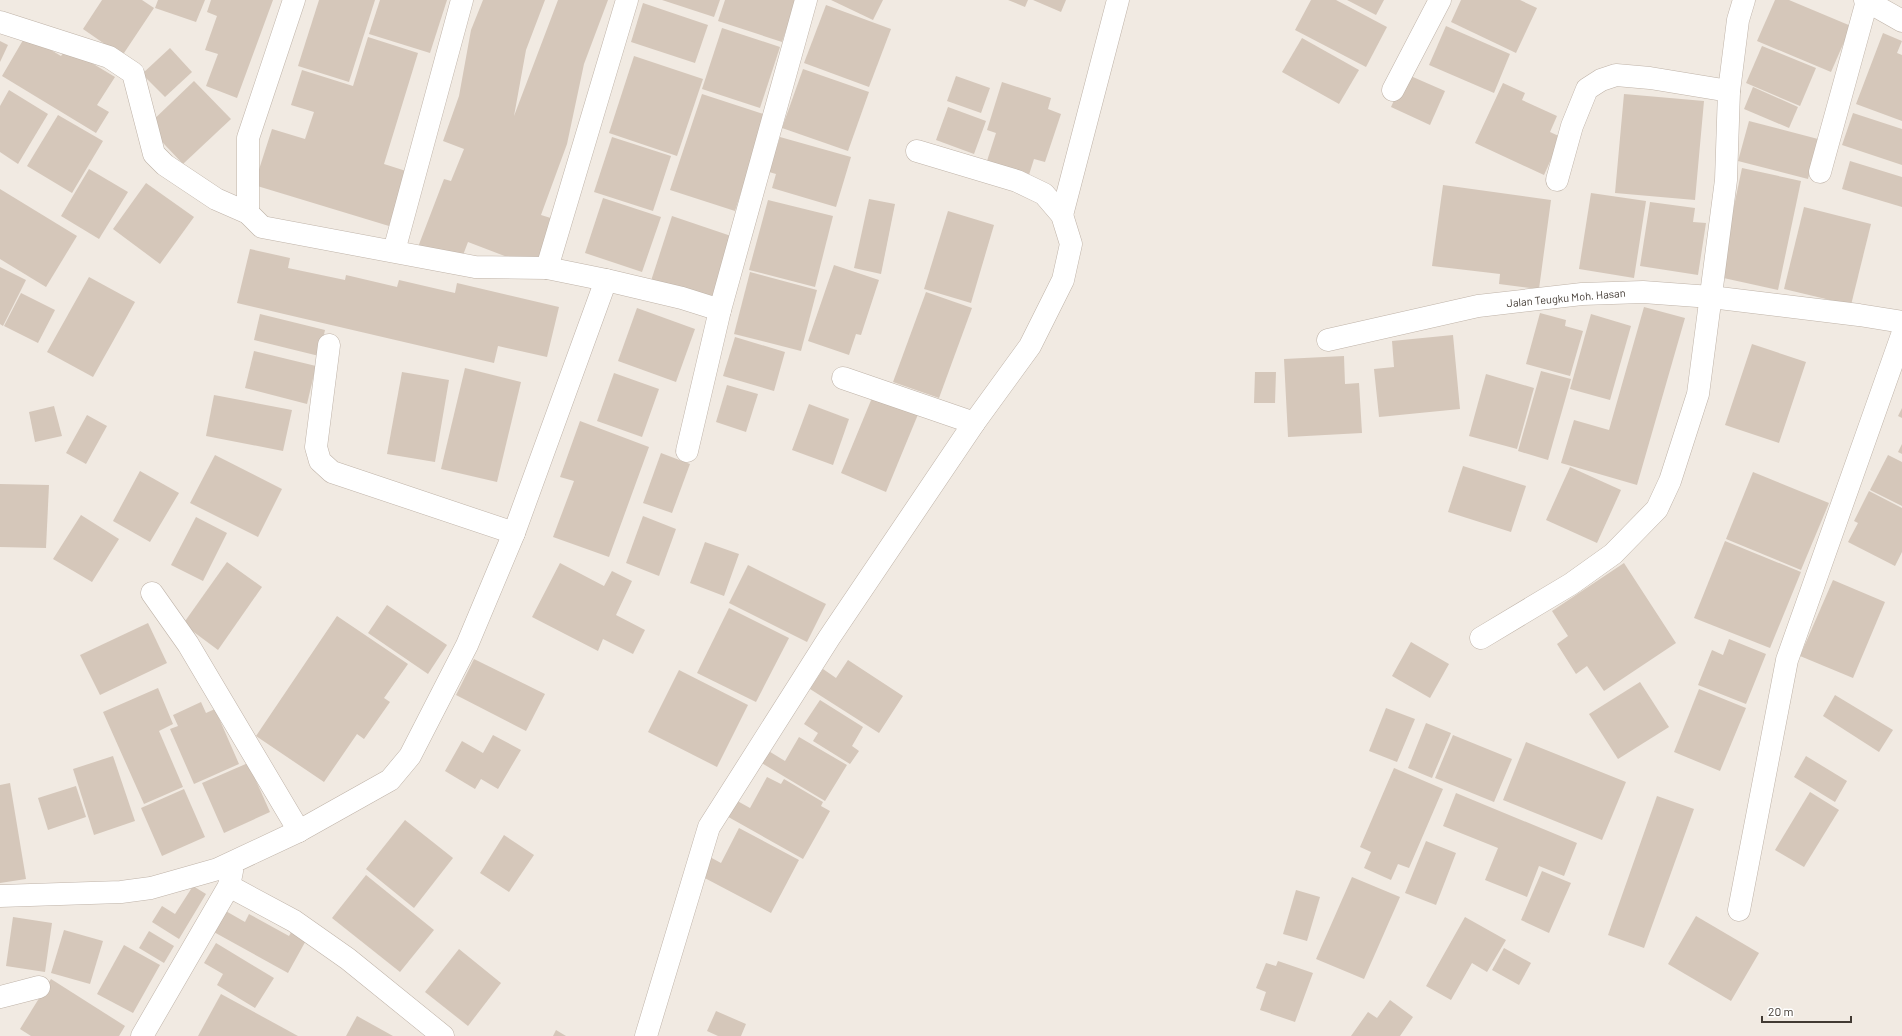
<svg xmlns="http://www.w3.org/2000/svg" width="1902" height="1036" viewBox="0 0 1902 1036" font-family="Barlow,sans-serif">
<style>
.building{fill:#d5c7ba}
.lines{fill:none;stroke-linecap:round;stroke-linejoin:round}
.minor-casing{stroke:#bfb3a8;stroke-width:23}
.minor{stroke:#fff;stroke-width:22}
.labels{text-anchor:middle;stroke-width:3;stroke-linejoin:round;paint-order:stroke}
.street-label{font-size:11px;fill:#423a33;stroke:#fff}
</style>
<rect width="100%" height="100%" fill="#f1eae2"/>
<g class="building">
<path d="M102,0h40l12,8 -32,48 -39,-27z"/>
<path d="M158,0h47l-9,22 -41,-14z"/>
<path d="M211,0h62l-36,98 -31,-12 12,-32 -13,-4 12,-34 -10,-4z"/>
<path d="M319,0h56l-26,82 -51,-16z"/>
<path d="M380,0h67l-17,53 -61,-19z"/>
<path d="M483,0h62l-19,50 -12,66 44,-116h50l-24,64 -17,80 -26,71 13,4 -18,49 -68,-26 -8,21 -42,-16 26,-68 7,2 13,-32 -21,-8 16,-45 12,-66z"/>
<path d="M662,0h58l-6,17z"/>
<path d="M725,0h71l-14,42 -64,-21z"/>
<path d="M831,0h52l-10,20z"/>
<path d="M1008,0h20l-3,7z"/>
<path d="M1033,0h33l-5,12z"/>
<path d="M1311,0h25l51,27 -21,40 -71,-37z"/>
<path d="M1347,0h37l-8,15z"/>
<path d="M1461,0h59l17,8 -21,45 -65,-31z"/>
<path d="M1775,0h14l62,26 -20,46 -74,-31z"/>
<path d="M643,3l65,22 -13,38 -64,-21z"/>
<path d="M826,5l65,24 -22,58 -65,-24z"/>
<path d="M1446,26l64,28 -16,39 -65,-28z"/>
<path d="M722,28l58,19 -20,61 -58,-19z"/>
<path d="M1883,33l19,8 -5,12 5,2v66l-46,-17z"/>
<path d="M26,35l35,21 6,-8 48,29 -18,28 12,7 -13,21 -94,-57z"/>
<path d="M368,37l50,16 -34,111 22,7 -17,55 -135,-41 18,-56 33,10 9,-27 -23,-7 11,-35 51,16z"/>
<path d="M1302,38l57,32 -20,34 -57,-32z"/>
<path d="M0,41l8,4 -8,17z"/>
<path d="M1762,46l54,22 -16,38 -54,-23z"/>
<path d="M170,48l22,24 -27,25 -23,-23z"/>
<path d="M634,56l69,23 -26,77 -68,-23z"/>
<path d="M803,69l66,23 -21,59 -66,-23z"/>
<path d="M1406,74l39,17 -15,34 -39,-18z"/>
<path d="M956,76l34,12 -9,25 -34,-12z"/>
<path d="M194,81l37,38 -48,45 -36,-38z"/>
<path d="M1002,82l49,16 -3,11 13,5 -16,48 -11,-3 -6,19 -42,-14 10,-31 -9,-3z"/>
<path d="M1503,83l22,10 -3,7 35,16 -7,16 11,5 -17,38 -69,-32z"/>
<path d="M1753,87l45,20 -9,21 -45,-19z"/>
<path d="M9,90l39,24 -30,50 -18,-12v-46z"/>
<path d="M702,94l64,21 -31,96 -65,-21z"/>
<path d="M1624,94l80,7 -9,99 -80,-7z"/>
<path d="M948,107l38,14 -12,33 -38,-14z"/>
<path d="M1853,113l49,16v36l-60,-20z"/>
<path d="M58,115l45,26 -31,52 -45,-27z"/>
<path d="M1749,121l69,18 -10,40 -70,-18z"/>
<path d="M612,137l59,19 -18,55 -59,-19z"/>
<path d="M780,137l71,20 -15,50 -64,-19 4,-14 -7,-2z"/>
<path d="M1850,161l52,16v30l-60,-18z"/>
<path d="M1742,168l59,13 -23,109 -59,-13z"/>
<path d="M89,169l39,23 -29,47 -38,-23z"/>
<path d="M146,183l48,34 -34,47 -47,-35z"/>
<path d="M1443,185l108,15 -12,89 -40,-5 1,-10 -68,-8z"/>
<path d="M0,189l77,47 -31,51 -46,-28z"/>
<path d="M1591,193l55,8 -12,77 -55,-9z"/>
<path d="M603,198l58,19 -19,55 -57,-19z"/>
<path d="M869,199l26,5 -14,70 -27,-6z"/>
<path d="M768,200l65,16 -18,71 -66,-17z"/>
<path d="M1650,202l45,6 -2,14 13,1 -8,52 -58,-9z"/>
<path d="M1804,207l67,17 -20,81 -67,-16z"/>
<path d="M948,211l46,14 -23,78 -47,-14z"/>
<path d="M672,216l62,21 -23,67 -61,-20z"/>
<path d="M250,249l40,9 -2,10 57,12 1,-5 51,12 2,-7 56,13 2,-10 102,24 -12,50 -49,-11 -4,17 -257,-60z"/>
<path d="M834,265l45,15 -18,55 -5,-1 -7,21 -41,-14z"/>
<path d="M0,267l26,13 -23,46 -3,-2z"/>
<path d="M750,272l67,18 -16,61 -67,-17z"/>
<path d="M89,277l46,25 -42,75 -46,-25z"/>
<path d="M926,292l46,16 -33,90 -46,-16z"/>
<path d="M21,293l34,17 -17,33 -34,-17z"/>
<path d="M1644,307l41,11 -48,167 -76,-22 13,-43 35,10z"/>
<path d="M637,308l58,21 -19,53 -58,-21z"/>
<path d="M1540,313l26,7 -1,6 18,5 -13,45 -44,-12z"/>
<path d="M260,314l65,16 -6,26 -65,-16z"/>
<path d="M1591,314l40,12 -21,74 -40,-11z"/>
<path d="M1453,335l7,74 -81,8 -5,-48 20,-2 -2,-26z"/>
<path d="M735,337l50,15 -11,39 -51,-15z"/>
<path d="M1752,344l54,18 -27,81 -54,-18z"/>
<path d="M254,351l62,15 -9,38 -62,-16z"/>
<path d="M1344,356l1,28 14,-1 3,50 -74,4 -4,-78z"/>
<path d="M465,368l56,14 -24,100 -56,-13z"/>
<path d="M1541,371l30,8 -23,81 -30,-9z"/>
<path d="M402,372l47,8 -14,82 -48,-8z"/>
<path d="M1255,372h21l-1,31h-21z"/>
<path d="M614,373l45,16 -17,48 -45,-16z"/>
<path d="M1486,374l48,14 -17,61 -48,-13z"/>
<path d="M727,385l31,9 -12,38 -30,-10z"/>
<path d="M874,393l45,19 -33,80 -45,-19z"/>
<path d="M214,395l78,15 -9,41 -77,-15z"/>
<path d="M809,404l40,15 -16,46 -41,-15z"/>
<path d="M54,406l8,30 -27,6 -6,-30z"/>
<path d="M1902,408v10l-4,-2z"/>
<path d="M87,415l20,11 -21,38 -20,-11z"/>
<path d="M580,421l69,26 -40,110 -56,-20 21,-56 -14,-4z"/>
<path d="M1902,444v10l-4,-2z"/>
<path d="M661,453l29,11 -18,49 -29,-10z"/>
<path d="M215,455l67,34 -24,48 -68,-34z"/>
<path d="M1888,455l14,7v44l-32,-16z"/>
<path d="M1463,466l63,20 -15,46 -63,-20z"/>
<path d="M1570,467l51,23 -24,53 -51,-23z"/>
<path d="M140,471l39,22 -29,49 -37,-21z"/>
<path d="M1753,472l76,31 -28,67 -75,-31z"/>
<path d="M0,484l49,1 -3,63 -46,-1z"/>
<path d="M1869,491l33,17v44l-7,14 -47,-24 10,-19 -4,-2z"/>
<path d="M81,515l38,24 -27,43 -39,-23z"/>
<path d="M643,516l33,13 -17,47 -33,-13z"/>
<path d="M196,517l31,16 -24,48 -32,-16z"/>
<path d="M1725,541l76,31 -31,76 -76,-30z"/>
<path d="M705,542l34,12 -15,42 -34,-13z"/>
<path d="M227,562l35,25 -44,63 -35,-26z"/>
<path d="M560,563l44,23 8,-15 20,10 -16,34 29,15 -12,24 -30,-15 -5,12 -66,-34z"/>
<path d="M1624,563l52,80 -72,48 -17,-25 -11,8 -19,-30 11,-8 -16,-25z"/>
<path d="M748,565l78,39 -19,38 -78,-39z"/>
<path d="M1833,580l52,22 -32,76 -53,-22z"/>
<path d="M387,605l60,40 -19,29 -60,-41z"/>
<path d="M729,608l60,30 -33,64 -59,-29z"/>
<path d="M337,616l71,48 -24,34 6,4 -26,37 -7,-5 -33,48 -68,-46z"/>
<path d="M148,623l19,40 -67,32 -20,-40z"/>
<path d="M1729,639l37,15 -20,50 -48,-19 14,-35 11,5z"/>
<path d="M1411,642l38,22 -19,34 -38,-22z"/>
<path d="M474,659l71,35 -19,37 -70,-36z"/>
<path d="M848,660l55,36 -24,37 -69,-44 13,-20 13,9z"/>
<path d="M679,670l69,35 -31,62 -69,-35z"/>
<path d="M1640,682l29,45 -51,32 -29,-45z"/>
<path d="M158,688l15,36 -14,7 24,56 -39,17 -41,-92z"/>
<path d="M1699,689l47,19 -26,63 -46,-19z"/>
<path d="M1835,695l58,35 -14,22 -56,-36z"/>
<path d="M820,700l43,27 -11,19 7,5 -9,13 -37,-23 5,-8 -14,-9z"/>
<path d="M201,702l5,11 9,-4 24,55 -45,20 -24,-55 8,-3 -5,-11z"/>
<path d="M1386,708l29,11 -18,43 -28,-11z"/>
<path d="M1426,723l25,10 -19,45 -24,-10z"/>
<path d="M493,735l28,15 -23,39 -17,-10 -6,10 -30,-18 17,-30 21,12z"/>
<path d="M1453,735l59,24 -18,43 -59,-24z"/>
<path d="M799,737l48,28 -22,36 -65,-39 7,-12 18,11z"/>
<path d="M1526,742l100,40 -24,58 -99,-40z"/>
<path d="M113,756l22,65 -41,14 -21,-66z"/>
<path d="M1806,756l41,25 -12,21 -41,-25z"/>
<path d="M248,763l22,49 -46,21 -22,-50z"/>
<path d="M1394,768l49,21 -34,79 -11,-4 -7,16 -27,-12 7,-16 -11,-5z"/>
<path d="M767,777l14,7 3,-5 39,23 -2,4 9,5 -27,48 -80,-45 9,-16 18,10z"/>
<path d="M10,783l16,96 -26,4v-98z"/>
<path d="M76,786l10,31 -38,13 -10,-32z"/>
<path d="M184,789l21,48 -43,19 -21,-48z"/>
<path d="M1810,792l29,18 -35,57 -29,-17z"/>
<path d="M1456,793l121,50 -13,33 -25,-10 -12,31 -42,-17 13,-32 -55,-22z"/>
<path d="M1657,796l37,13 -50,139 -36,-13z"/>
<path d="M405,820l48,38 -39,50 -48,-39z"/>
<path d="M739,828l60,32 -28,53 -72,-38 9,-19 13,7z"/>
<path d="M504,835l30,20 -25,37 -29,-19z"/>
<path d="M1426,841l30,12 -20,52 -31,-12z"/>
<path d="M1542,871l29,12 -22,50 -28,-13z"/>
<path d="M366,875l68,55 -34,42 -68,-54z"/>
<path d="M1352,877l48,20 -36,82 -48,-20z"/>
<path d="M193,886l13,8 -27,45 -27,-17 10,-16 13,8z"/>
<path d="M1296,890l24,7 -13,44 -24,-7z"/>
<path d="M224,910l21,12 4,-8 40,22 5,-9 15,8 -21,38 -76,-42z"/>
<path d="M1696,916l63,37 -28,48 -63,-37z"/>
<path d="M13,917l39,6 -7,49 -39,-6z"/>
<path d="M1465,917l41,23 -19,32 -15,-9 -21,37 -25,-14z"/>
<path d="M64,930l39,11 -13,43 -39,-11z"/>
<path d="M149,931l25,15 -10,17 -25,-15z"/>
<path d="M216,943l58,35 -19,30 -38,-23 6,-11 -19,-11z"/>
<path d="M124,945l36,20 -27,48 -36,-19z"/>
<path d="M1504,948l27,15 -12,22 -27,-15z"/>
<path d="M459,949l42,34 -33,43 -43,-34z"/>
<path d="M1278,961l35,12 -18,49 -35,-12 6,-18 -10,-4 10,-25 10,3z"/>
<path d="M51,979l74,47 -6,10h-88l-11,-7z"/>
<path d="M221,994l77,42h-100z"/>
<path d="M1390,1000l23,17 -13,19h-49l17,-24 9,6z"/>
<path d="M716,1011l30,13 -5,12h-23l-11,-5z"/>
<path d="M357,1016l36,20h-47z"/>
<path d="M556,1030l10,6h-13z"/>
</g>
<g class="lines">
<defs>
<g id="minor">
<path d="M1865,0l37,21"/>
<path d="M0,22l109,35 24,16 21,81 11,11 51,34 32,14 14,14 213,40 72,1 59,12 76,18 38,12 86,-310"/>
<path d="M1393,90l47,-90"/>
<path d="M1820,172l47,-171"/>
<path d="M1557,180l15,-54 15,-37 14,-9 15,-5 34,3 79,13"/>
<path d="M248,213v-75l46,-138"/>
<path d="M1062,215l56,-215"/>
<path d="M394,251l68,-251"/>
<path d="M547,268l80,-268"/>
<path d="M1328,340l150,-34 104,-12 61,-2 68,5 148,18 43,7"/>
<path d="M329,345l-13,102 4,14 12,11 182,61"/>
<path d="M843,378l131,45"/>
<path d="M687,451l33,-141"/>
<path d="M152,593l36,51 111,187"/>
<path d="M1481,638l90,-54 42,-30 44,-45 13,-28 28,-87 28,-214 3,-89 9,-71 6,-20"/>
<path d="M229,886l65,35 54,38 95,77"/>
<path d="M0,896l121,-4 30,-4 67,-19 81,-38 91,-51 20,-24 57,-111 47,-112 92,-253"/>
<path d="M1739,910l48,-250 115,-325"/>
<path d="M0,997l39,-10"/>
<path d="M142,1036l87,-150 3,-15"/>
<path d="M646,1036l63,-209 120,-189 145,-215 56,-77 33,-66 8,-36 -9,-29 -18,-21 -27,-13 -100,-30"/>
</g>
</defs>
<use href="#minor" class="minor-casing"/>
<use href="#minor" class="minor"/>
</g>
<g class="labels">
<g class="street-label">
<text transform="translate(1566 298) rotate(-5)" y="4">Jalan Teugku Moh. Hasan</text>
</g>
</g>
<path d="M1762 1016v6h89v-6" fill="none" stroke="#423a33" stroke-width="2"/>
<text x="1768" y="1016" font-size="12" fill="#423a33" stroke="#ffffff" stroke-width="3" paint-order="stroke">20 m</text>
</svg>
